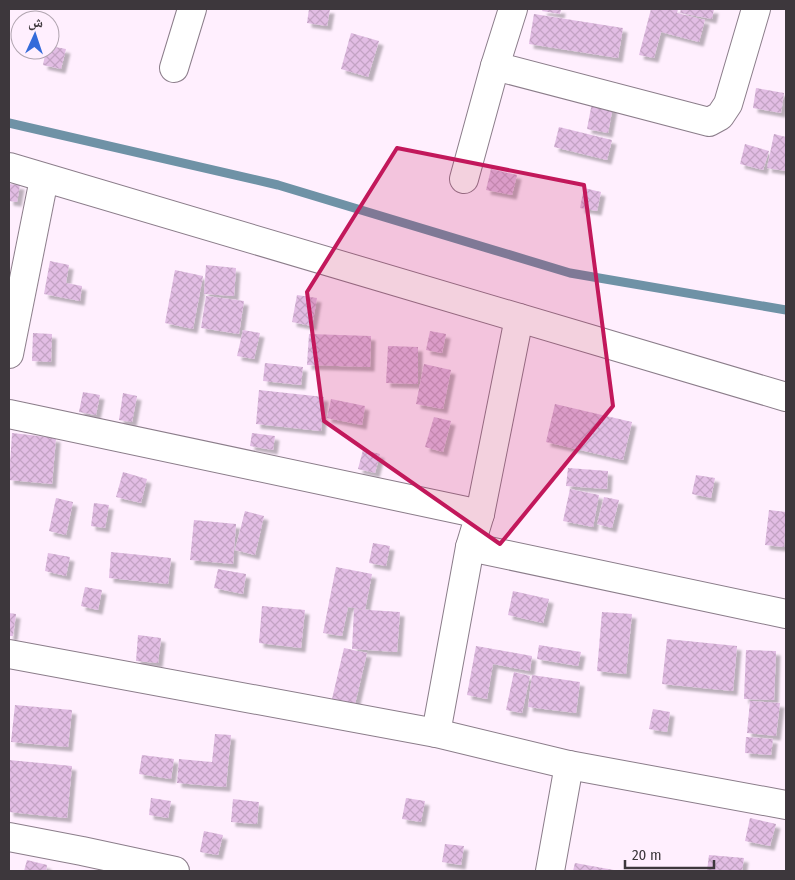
<svg xmlns="http://www.w3.org/2000/svg" width="795" height="880" viewBox="0 0 795 880" font-family="'Fira Sans Condensed','Noto Naskh Arabic',sans-serif">
<style>
.lines{fill:none;stroke-linecap:round;stroke-linejoin:round}
.stream{stroke:#6f92a6;stroke-width:9}
.building{fill:url(#building-cross-hatch);filter:url(#shadow)}
.minor-casing{stroke:#8b7d8a;stroke-width:30}
.minor{stroke:#fff;stroke-width:28}
.marked{fill:#c2185b;fill-opacity:0.2;stroke:#c2185b;stroke-width:4;stroke-linejoin:round}
</style>
<defs>
<pattern id="building-cross-hatch" width="8" height="8" patternUnits="userSpaceOnUse" patternTransform="scale(1.25)"><rect width="8" height="8" fill="#e2bde4"/><path d="M0 0l8 8M0 8l8-8" fill="none" stroke="#c3a3c4"/></pattern>
<filter id="shadow"><feDropShadow dx="4.5" dy="4.5" stdDeviation="1" flood-color="#0004"/></filter>
</defs>
<rect width="100%" height="100%" fill="#ffeffe"/>
<g class="lines">
<path class="stream" d="M9,123l269,62 292,88 216,37"/>
</g>
<g class="building">
<path d="M309,9h21l-3,17 -20,-3z"/>
<path d="M543,9h18l-1,5 -18,-3z"/>
<path d="M651,9h27l-1,4 28,7 -6,22 -38,-10 -7,26 -15,-3z"/>
<path d="M681,9h33l-2,10 -32,-6z"/>
<path d="M534,14l89,14 -5,30 -89,-14z"/>
<path d="M351,33l28,8 -11,36 -27,-8z"/>
<path d="M50,46l16,3 -5,20 -18,-4 3,-15h4z"/>
<path d="M756,88l28,5 -3,20 -28,-5z"/>
<path d="M594,92l21,4 -7,37 -21,-4z"/>
<path d="M559,127l53,13 -5,20 -53,-13z"/>
<path d="M774,134l12,3v34l-19,-3z"/>
<path d="M745,144l24,7 -6,19 -23,-6z"/>
<path d="M491,169l26,6 -5,20 -26,-5z"/>
<path d="M9,184l11,1 -3,17 -8,-1z"/>
<path d="M584,188l17,4 -4,19 -17,-3z"/>
<path d="M50,261l19,4 -3,18 16,3 -2,15 -36,-7z"/>
<path d="M206,265l30,3 -2,28 -30,-2z"/>
<path d="M175,270l28,6 -10,53 -28,-6z"/>
<path d="M297,295l20,3 -5,28 -20,-4z"/>
<path d="M206,296l38,5 -5,33 -38,-6z"/>
<path d="M243,330l17,3 -6,26 -17,-3z"/>
<path d="M430,331l16,3 -4,19 -16,-3z"/>
<path d="M33,333l19,1 -1,28 -19,-1z"/>
<path d="M309,334l62,2 -1,31 -63,-2z"/>
<path d="M388,346l30,1v37l-32,-1z"/>
<path d="M265,363l38,4 -2,18 -38,-4z"/>
<path d="M424,364l27,6 -8,39 -27,-5z"/>
<path d="M259,390l65,7 -3,34 -65,-7z"/>
<path d="M83,392l17,3 -4,20 -17,-3z"/>
<path d="M123,393l14,3 -5,26 -13,-2z"/>
<path d="M331,399l34,7 -3,19 -35,-7z"/>
<path d="M555,404l77,18 -9,38 -77,-18z"/>
<path d="M434,417l17,4 -8,31 -18,-5z"/>
<path d="M12,433l44,5 -4,46 -43,-4z"/>
<path d="M252,433l23,3 -2,14 -23,-4z"/>
<path d="M363,450l17,4 -5,19 -17,-4z"/>
<path d="M568,468l40,3 -1,18 -41,-3z"/>
<path d="M123,472l24,7 -6,24 -25,-6z"/>
<path d="M696,475l19,3 -4,20 -19,-4z"/>
<path d="M570,489l29,6 -6,32 -30,-6z"/>
<path d="M604,497l15,3 -7,28 -15,-4z"/>
<path d="M56,498l17,4 -7,33 -17,-4z"/>
<path d="M94,503l15,2 -4,23 -14,-2z"/>
<path d="M769,510l17,2 -2,35 -19,-2z"/>
<path d="M245,511l19,5 -9,39 -20,-5z"/>
<path d="M194,520l42,4 -3,40 -43,-4z"/>
<path d="M373,543l17,3 -4,20 -17,-3z"/>
<path d="M111,552l60,6 -3,26 -59,-6z"/>
<path d="M48,553l22,4 -4,19 -21,-5z"/>
<path d="M336,567l36,7 -7,36 -17,-3 -6,29 -19,-3z"/>
<path d="M218,569l28,5 -3,20 -29,-6z"/>
<path d="M85,587l17,3 -4,20 -17,-4z"/>
<path d="M513,591l36,8 -6,24 -35,-8z"/>
<path d="M262,606l43,4 -4,38 -42,-5z"/>
<path d="M354,609l46,3 -3,40 -45,-3z"/>
<path d="M602,612l30,2 -6,60 -29,-3z"/>
<path d="M9,613l7,1 -3,22h-4z"/>
<path d="M138,635l23,3 -3,25 -22,-2z"/>
<path d="M667,639l70,7 -4,45 -71,-7z"/>
<path d="M539,645l42,7 -3,14 -41,-7z"/>
<path d="M476,646l56,10 -2,15 -37,-7 -6,35 -20,-4z"/>
<path d="M344,648l23,5 -12,51 -23,-5z"/>
<path d="M746,650l30,1 -2,49 -30,-1z"/>
<path d="M514,672l16,4 -8,37 -16,-3z"/>
<path d="M532,675l48,7 -4,31 -48,-6z"/>
<path d="M750,701l30,2 -4,33 -29,-3z"/>
<path d="M15,705l57,5 -4,37 -57,-5z"/>
<path d="M653,709l17,3 -3,20 -18,-3z"/>
<path d="M215,734l16,1 -5,52 -49,-4 2,-24 33,3z"/>
<path d="M746,737l27,2 -2,16 -26,-2z"/>
<path d="M142,755l32,4 -3,20 -32,-5z"/>
<path d="M9,760l63,6 -5,52 -58,-6z"/>
<path d="M151,798l20,3 -3,17 -19,-3z"/>
<path d="M406,798l19,3 -4,21 -19,-3z"/>
<path d="M233,799l26,3 -2,22 -26,-2z"/>
<path d="M750,818l26,6 -6,22 -25,-5z"/>
<path d="M204,831l19,4 -5,20 -18,-3z"/>
<path d="M445,844l19,2 -3,19 -19,-3z"/>
<path d="M709,855l35,3 -2,13h-35z"/>
<path d="M27,860l20,5 -1,6h-22z"/>
<path d="M575,863l39,7v1h-41z"/>
</g>
<g class="lines">
<defs>
<g id="minor">
<path d="M495,66l214,56 11,-6 8,-12 28,-95"/>
<path d="M174,68l18,-59"/>
<path d="M9,167l777,230"/>
<path d="M464,179l31,-113 18,-57"/>
<path d="M9,354l35,-175"/>
<path d="M9,414l471,100"/>
<path d="M470,547l316,67"/>
<path d="M9,654l427,79 133,32 217,40"/>
<path d="M436,733l34,-186 10,-33 39,-196"/>
<path d="M9,837l73,14 93,20"/>
<path d="M550,871l19,-106"/>
</g>
</defs>
<use href="#minor" class="minor-casing"/>
<use href="#minor" class="minor"/>
</g>
<path class="marked" d="M397,148l187,37 29,221 -113,138 -176,-123 -17,-129z"/>
<rect width="795" height="880" fill="none" stroke="#3d373c" stroke-width="20"/>
<g transform="translate(35 35) rotate(3)"><circle r="24" fill="#ffeffe" stroke="#b1a5b0"/>
<path d="M0-4L9 19L0 12L-9 19Z" fill="#346bda"/>
<text y="-8" font-size="14" font-weight="bold" text-anchor="middle" fill="#3d373c">ش</text>
</g>
<path d="M625 860v8h89v-8" fill="none" stroke="#3d373c" stroke-width="2.5"/>
<text x="632" y="860" font-size="15" fill="#3d373c" stroke="#ffeffe" stroke-width="4" paint-order="stroke">20 m</text>
</svg>
